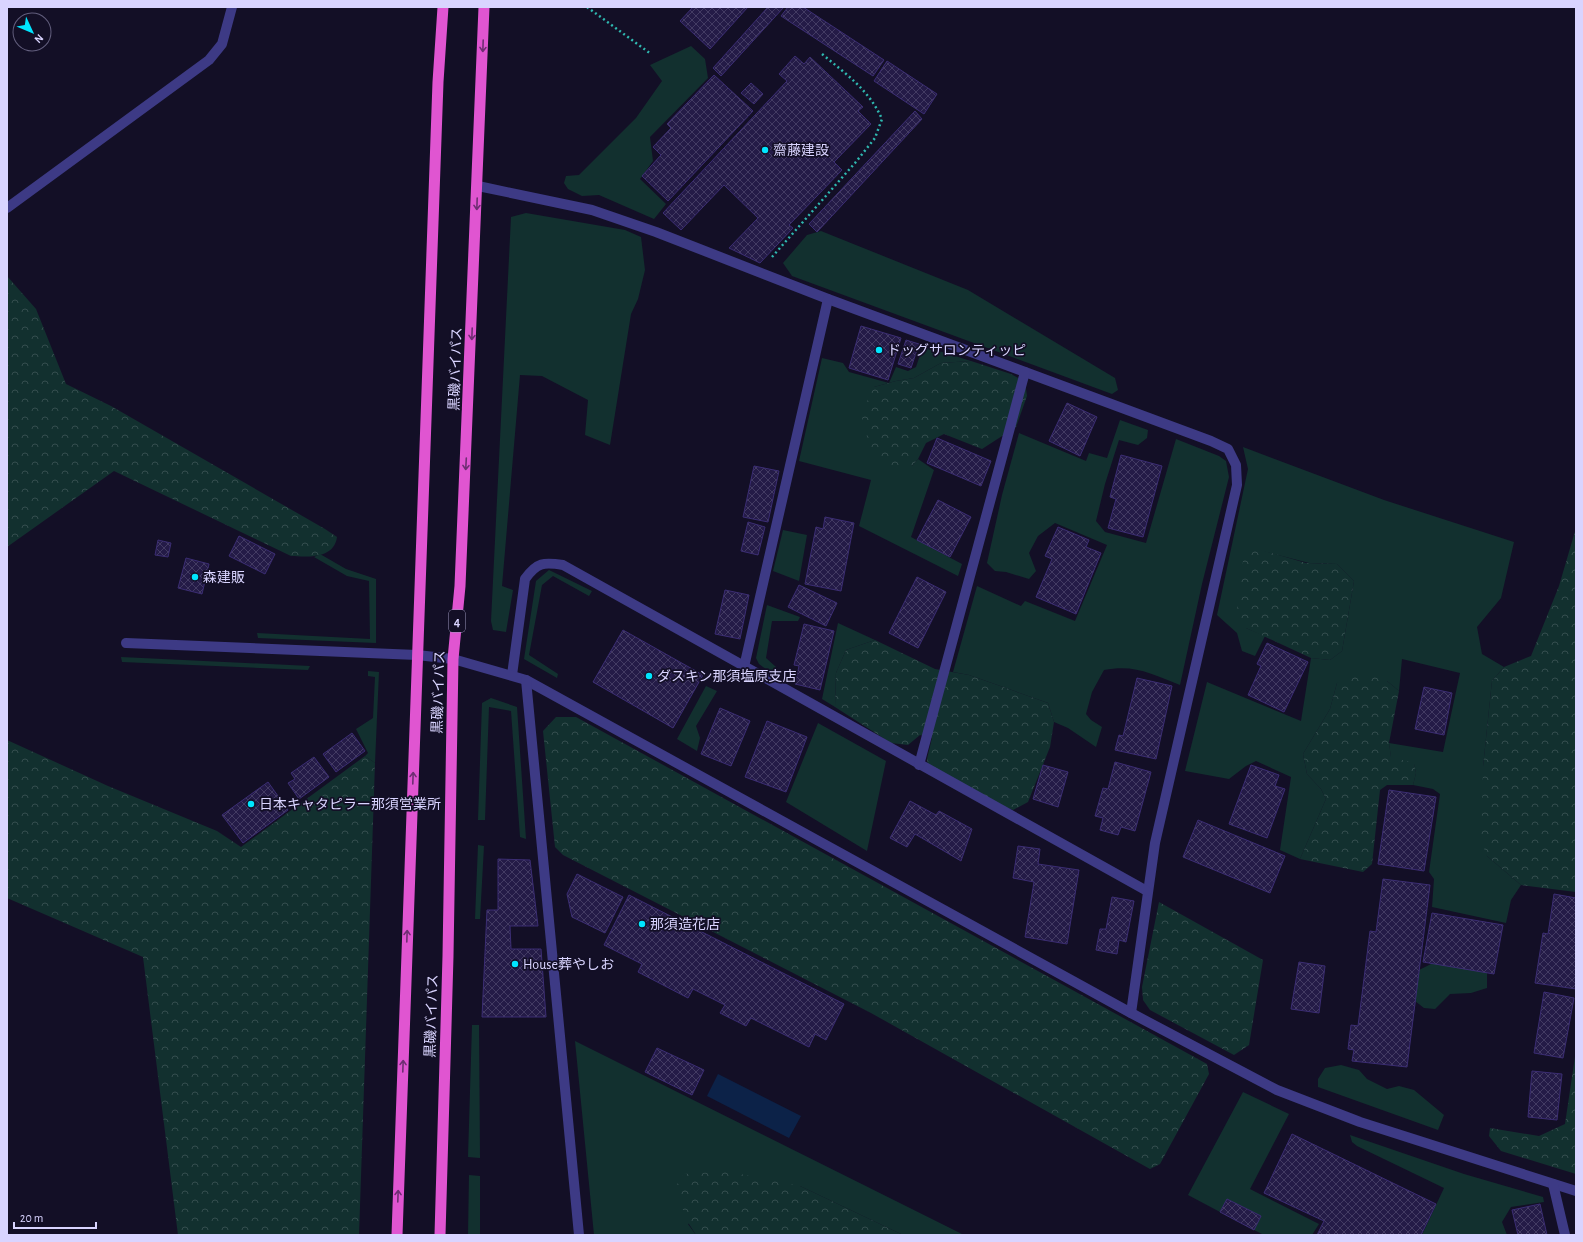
<svg xmlns="http://www.w3.org/2000/svg" width="1583" height="1242" viewBox="0 0 1583 1242" font-family="'Alegreya Sans','Noto Sans JP',sans-serif">
<style>
.grass{fill:#12302f}
.forest{fill:url(#forest-crowns)}
.water{fill:#0c2248}
.building{fill:url(#building-cross-hatch);stroke:#3b2d73}
.lines{fill:none;stroke-linecap:round;stroke-linejoin:round}
.path{stroke:#2fb8b0;stroke-width:2.5;stroke-dasharray:2 3;stroke-linecap:butt}
.service{stroke:#3d3a85;stroke-width:10}
.minor{stroke:#3d3a85;stroke-width:10}
.tertiary{stroke:#3d3a85;stroke-width:10}
.trunk{stroke:#e055d1;stroke-width:11}
.oneway{stroke:#6f2e73}
.poi-dot{fill:#00e5ff;stroke:#130f26;stroke-width:1.5}
.labels{text-anchor:middle;stroke-width:3.5;stroke-linejoin:round;paint-order:stroke}
.shield{fill:#130f26;stroke:#9e99be;stroke-width:1}
.shield-label{font-size:13px;font-weight:bold;fill:#d9d4ff}
.poi-label{font-size:14px;fill:#d9d4ff;stroke:#130f26;text-anchor:start}
.street-label{font-size:14px;fill:#d9d4ff;stroke:#130f26}
</style>
<defs>
<pattern id="forest-crowns" width="20" height="18" patternUnits="userSpaceOnUse"><rect width="20" height="18" fill="#12302f"/><path d="M2 6a3 3 0 1 1 6 0M12 15a3 3 0 1 1 6 0" fill="none" stroke="#344d4e"/></pattern>
<pattern id="building-cross-hatch" width="8" height="8" patternUnits="userSpaceOnUse"><rect width="8" height="8" fill="#241b47"/><path d="M0 0l8 8M0 8l8-8" fill="none" stroke="#433b63"/></pattern>
</defs>
<rect width="100%" height="100%" fill="#130f26"/>
<g class="grass">
<path d="M691,46l14,13 3,19 -58,59 3,24 -13,18 26,25 -12,15 -55,-24 -17,1 -14,-7 -4,-6 2,-7 13,-1 57,-57 26,-37 -12,-16z"/>
<path d="M526,213l99,17 16,7 4,33 -7,29 -7,15 -21,131 -25,-10 3,-35 -46,-24 -22,-1 -18,211 11,4 -7,42 -13,-2 -2,-9 20,-404z"/>
<path d="M821,231l147,59 147,88 3,12 -6,4 -320,-118 -9,-13 24,-28z"/>
<path d="M923,346l48,15 -30,2 -27,15 -18,3 -22,6 38,79 6,-7 16,11 -23,67 51,27 -4,12 -99,-50 12,-46 -72,-19 23,-103 21,5 6,9 40,11 7,-16 12,4 8,-4z"/>
<path d="M1120,420l28,10 -1,8 -9,7 -19,-5 -14,44 -9,37 9,11 41,11 30,-104 43,17 7,5 3,16 -27,107 -22,101c-28,-11 -45,-21 -76,-15l-12,22 -6,22 5,6 11,7 -6,20 -28,-19 -14,-6 -6,-19 -79,-28 -16,-3 24,-86 44,20 4,-5 50,20 32,-76 -52,-22 -17,13 -9,17 7,18 -7,8 -23,-7 -11,-1 -8,-8 15,-68 17,-62 67,28 3,-8 18,5z"/>
<path d="M1243,447l141,53 130,42 -13,56 -24,29 5,27 22,13 -12,14 -9,86 4,89 34,29 -10,15 -5,23 -74,-16 2,-28 -5,-7 11,-78 -7,-5 -20,-4 3,-12 -2,-9 -23,-6 -2,-15 54,9 17,-79 -58,-14 -3,32 -12,-10 -50,2 -7,26 -27,45 4,20 14,15 5,10 -26,60 -20,-9 11,-73 -35,-16 -10,5 -17,13 -44,-8 22,-89 94,39 10,-63 19,2 12,-9 12,-70 -17,-17 -28,-1 -55,-14 -8,79 19,8 -10,20 -13,-5 -5,-18 -20,-18 31,-146z"/>
<path d="M783,530l24,5 -8,46 -26,-10z"/>
<path d="M320,554l26,15 30,10v64l-118,-5 -1,-5 113,6 -1,-58 -22,-5 -33,-19z"/>
<path d="M549,570l43,21 -3,5 -36,-20 -11,9 -13,70 29,19 -1,4 -33,-19 12,-78z"/>
<path d="M767,605l33,12 -2,4h-26l-6,37 10,9 -2,8 -15,-11 -3,-6z"/>
<path d="M838,623l37,17 -29,10 -10,23 -1,34 -13,-8z"/>
<path d="M121,657l189,9 -2,4 -186,-8z"/>
<path d="M368,671l11,1 -4,91 -10,-7 3,-3 -12,-24 17,-11 2,-41 -7,-1z"/>
<path d="M706,686l11,5 -21,35 4,12 -3,13 -20,-12z"/>
<path d="M491,698l26,9 9,132 -6,-2 -9,-126 -22,-4 -4,113h-7l4,-117z"/>
<path d="M818,723l68,38 -19,90 -81,-49z"/>
<path d="M478,845l6,1 -4,73h-5z"/>
<path d="M1433,963l54,9v16l-16,5 -21,1 -15,15 -11,-1 -9,-7 4,-31z"/>
<path d="M472,1025h7l1,133 -12,-1z"/>
<path d="M575,1041l389,194h-61l-103,-49 -112,38 8,11h-102z"/>
<path d="M1341,1065l18,5 8,9 20,10 12,-3 15,4 30,25 -6,15 -120,-43v-8l7,-11z"/>
<path d="M1243,1092l46,22 -39,75 69,35 -7,11h-48l-10,-5 7,-14 -34,-17 -7,13 -32,-17z"/>
<path d="M1350,1135l114,39 79,23 1,5 -33,5 -9,15 5,13h-85l22,-47 -87,-42 -5,-4z"/>
<path d="M469,1175l11,1v59h-12z"/>
</g>
<g class="forest">
<path d="M7,276l29,33 30,75 45,22 214,123 12,8c-3,22 -29,20 -46,19l-177,-85 -107,76z"/>
<path d="M971,361l40,13 14,8 2,14 -11,31 -34,22 -38,-15 -18,9 -8,16 -6,7 -22,4 -19,-19 -10,-37 13,-27 22,-6 18,-3 27,-15z"/>
<path d="M1576,528v364l-55,-7 -34,-29 -6,-15 2,-74 9,-86 12,-14 27,-11 28,-70z"/>
<path d="M1254,548l52,15 31,1 17,17 -12,70 -12,9 -19,-2 -65,-30 -9,-18 6,-49z"/>
<path d="M875,640l60,29 34,6 79,28 6,19 -4,25 -22,55 -15,8 -11,-4 -74,-40 -1,-7 5,-21 -12,-3 -12,10 -17,-2 -56,-36 1,-34 10,-23z"/>
<path d="M1359,672l28,9 12,10 -10,52 2,14 23,6 2,10 -3,12h-26l-7,5 -8,74 -9,8 -63,-13 26,-60 -5,-10 -14,-15 -4,-20 27,-45 7,-26z"/>
<path d="M556,717h20l631,347 2,10 -49,90 -10,5 -279,-156 -308,-158 -8,-8 -12,-116z"/>
<path d="M7,740l101,46 109,45 24,16 124,-91 10,7 -16,472h-181l-35,-278 -136,-59z"/>
<path d="M1159,902l104,58 -14,85 -15,10 -84,-45 -7,-10 -1,-13z"/>
<path d="M1576,1050v124l-75,-23 -12,-15 1,-8 49,8 26,-12z"/>
<path d="M725,1171l75,15 103,49h-207l-7,-11 -15,-35 10,-15z"/>
</g>
<path class="water" d="M718,1074l83,42 -12,22 -82,-42z"/>
<g class="building">
<path d="M693,7h55l-38,42 -30,-28z"/>
<path d="M768,7h16l-63,69 -8,-8z"/>
<path d="M788,7h15l81,53 -11,16 -92,-60z"/>
<path d="M795,56l9,8 6,-7 53,50 -5,4 13,13 -37,38 8,8 -53,55 4,3 -33,35 -31,-15 29,-30 -34,-33 -43,45 -18,-17 124,-132 -8,-7z"/>
<path d="M887,61l50,33 -13,20 -50,-33z"/>
<path d="M714,75l39,36 -85,90 -26,-25 19,-21 -8,-8 18,-19 -4,-4z"/>
<path d="M751,83l12,11 -9,10 -13,-11z"/>
<path d="M915,111l7,8 -105,113 -8,-8z"/>
<path d="M861,326l40,12 -13,42 -39,-12z"/>
<path d="M906,340l13,4 -8,24 -13,-4z"/>
<path d="M1067,403l30,14 -17,39 -31,-15z"/>
<path d="M937,438l54,23 -10,25 -54,-23z"/>
<path d="M1121,455l41,11 -19,71 -35,-9 8,-29 -6,-2z"/>
<path d="M754,466l25,5 -11,51 -25,-5z"/>
<path d="M938,500l33,17 -21,40 -33,-17z"/>
<path d="M825,517l29,6 -13,68 -36,-7 11,-57 7,2z"/>
<path d="M748,522l17,5 -7,28 -17,-4z"/>
<path d="M1058,527l31,13 -3,7 15,6 -25,61 -40,-17 16,-38 -7,-3z"/>
<path d="M239,536l36,18 -10,20 -36,-18z"/>
<path d="M158,540l13,3 -3,14 -13,-2z"/>
<path d="M186,558l23,6 -7,30 -24,-6z"/>
<path d="M917,577l29,15 -28,56 -29,-15z"/>
<path d="M799,585l38,18 -11,23 -38,-19z"/>
<path d="M725,590l24,5 -9,44 -25,-5z"/>
<path d="M804,624l30,7 -14,59 -25,-6 4,-18 -5,-1z"/>
<path d="M623,630l80,45 -30,53 -80,-46z"/>
<path d="M1267,643l41,19 -24,50 -36,-17 13,-29 -4,-2z"/>
<path d="M1137,678l35,8 -16,73 -41,-9 4,-15 4,1z"/>
<path d="M1424,687l28,6 -8,42 -29,-6z"/>
<path d="M720,708l30,13 -19,45 -30,-12z"/>
<path d="M767,721l40,16 -21,55 -41,-15z"/>
<path d="M352,733l13,18 -29,21 -13,-18z"/>
<path d="M314,757l15,20 -30,22 -11,-16 7,-4 -4,-6z"/>
<path d="M1115,762l36,10 -16,59 -14,-4 -3,8 -18,-5 3,-12 -8,-2 8,-28 5,1z"/>
<path d="M1043,765l25,7 -10,35 -25,-8z"/>
<path d="M1251,765l28,10 -4,11 10,3 -18,49 -38,-14z"/>
<path d="M268,782l20,28 -45,33 -21,-28z"/>
<path d="M1389,790l47,7 -12,74 -46,-7z"/>
<path d="M910,801l26,14 3,-4 33,18 -11,32 -46,-27 -8,13 -17,-9z"/>
<path d="M1198,820l87,36 -15,37 -87,-36z"/>
<path d="M1018,846l22,3 -2,15 41,6 -12,74 -42,-7 9,-55 -21,-4z"/>
<path d="M498,859l32,1 8,66h-28l1,23h30l5,68h-64l5,-107h11z"/>
<path d="M577,874l46,23 -18,36 -33,-16 -5,-23z"/>
<path d="M1383,879l47,6 -23,182 -55,-6 2,-11 -6,-1 3,-24 7,1 12,-95 6,1z"/>
<path d="M1554,894l22,4v91l-41,-6 8,-50 5,1z"/>
<path d="M629,895l215,109 -18,36 -11,-6 -6,13 -58,-29 -5,8 -26,-13 5,-8 -32,-16 -5,9 -50,-26 4,-8 -38,-19z"/>
<path d="M1112,897l22,4 -8,41 -7,-2 -2,14 -21,-4 4,-21h6z"/>
<path d="M1432,913l71,12 -9,49 -71,-12z"/>
<path d="M1299,962l26,4 -6,47 -28,-4z"/>
<path d="M1544,992l30,6 -11,60 -29,-5z"/>
<path d="M657,1048l47,22 -12,25 -47,-23z"/>
<path d="M1532,1071l30,3 -5,46 -29,-3z"/>
<path d="M1292,1134l144,70 -15,31h-104l7,-14 -60,-28z"/>
<path d="M1227,1199l34,17 -7,14 -34,-18z"/>
<path d="M1540,1204l7,31h-29l-6,-25z"/>
</g>
<g class="lines">
<g class="path">
<path d="M587,7l64,47"/>
<path d="M772,257l83,-94 20,-25 7,-19c-13,-29 -36,-45 -60,-65"/>
</g>
<g class="service">
<path d="M478,186l114,24 64,22 172,67 383,142 17,8 8,16 1,20 -82,358 -24,170"/>
<path d="M126,643l291,12"/>
<path d="M744,667l84,-368"/>
<path d="M512,675l13,-96c12,-17 19,-17 38,-14l584,326"/>
<path d="M919,765l106,-393"/>
</g>
<g class="minor">
<path d="M7,208l202,-148 13,-16 10,-37"/>
<path d="M453,659l73,21 605,333 146,77 83,32 216,69"/>
<path d="M526,680l53,555"/>
<path d="M1553,1184l12,51"/>
</g>
<path class="tertiary" d="M417,655l36,4"/>
<g class="trunk">
<path d="M397,1235l41,-1153 5,-75"/>
<path d="M440,1235l8,-279 5,-297 7,-73 24,-579"/>
</g>
</g>
<defs><path id="oneway-shaft" d="M-6 0H5M1.5-3L5.5 0L1.5 3" fill="none" stroke-width="1.6" stroke-linecap="round" stroke-linejoin="round"/></defs>
<g class="oneway">
<use href="#oneway-shaft" transform="translate(483 46) rotate(92)"/>
<use href="#oneway-shaft" transform="translate(477 204) rotate(92)"/>
<use href="#oneway-shaft" transform="translate(472 334) rotate(92)"/>
<use href="#oneway-shaft" transform="translate(466 464) rotate(93)"/>
<use href="#oneway-shaft" transform="translate(413 778) rotate(-88)"/>
<use href="#oneway-shaft" transform="translate(407 936) rotate(-88)"/>
<use href="#oneway-shaft" transform="translate(403 1066) rotate(-88)"/>
<use href="#oneway-shaft" transform="translate(398 1196) rotate(-88)"/>
</g>
<g class="poi-dot">
<circle cx="765" cy="150" r="4"/>
<circle cx="879" cy="350" r="4"/>
<circle cx="195" cy="577" r="4"/>
<circle cx="649" cy="676" r="4"/>
<circle cx="251" cy="804" r="4"/>
<circle cx="642" cy="924" r="4"/>
<circle cx="515" cy="964" r="4"/>
</g>
<g class="labels">
<rect class="shield" x="449" y="610" width="16" height="22" rx="3"/>
<g class="shield-label">
<text x="457" y="626">4</text>
</g>
<g class="poi-label">
<text x="773" y="155">齋藤建設</text>
<text x="887" y="355">ドッグサロンティッピ</text>
<text x="203" y="582">森建販</text>
<text x="657" y="681">ダスキン那須塩原支店</text>
<text x="259" y="809">日本キャタピラー那須営業所</text>
<text x="650" y="929">那須造花店</text>
<text x="523" y="969">House葬やしお</text>
</g>
<g class="street-label">
<text transform="translate(455 369) rotate(-88)" y="5">黒磯バイパス</text>
<text transform="translate(438 692) rotate(-88)" y="5">黒磯バイパス</text>
<text transform="translate(431 1016) rotate(-88)" y="5">黒磯バイパス</text>
</g>
</g>
<rect width="1583" height="1242" fill="none" stroke="#d9d4ff" stroke-width="16"/>
<g transform="translate(32 32) rotate(134)"><circle r="19" fill="#130f26" stroke="#625e7d"/>
<path d="M0-3L7 15L0 10L-7 15Z" fill="#00e5ff"/>
<text y="-6" font-size="11" font-weight="bold" text-anchor="middle" fill="#d9d4ff">N</text>
</g>
<path d="M14 1222v6h82v-6" fill="none" stroke="#d9d4ff" stroke-width="2"/>
<text x="20" y="1222" font-size="12" fill="#d9d4ff" stroke="#130f26" stroke-width="3" paint-order="stroke">20 m</text>
</svg>
